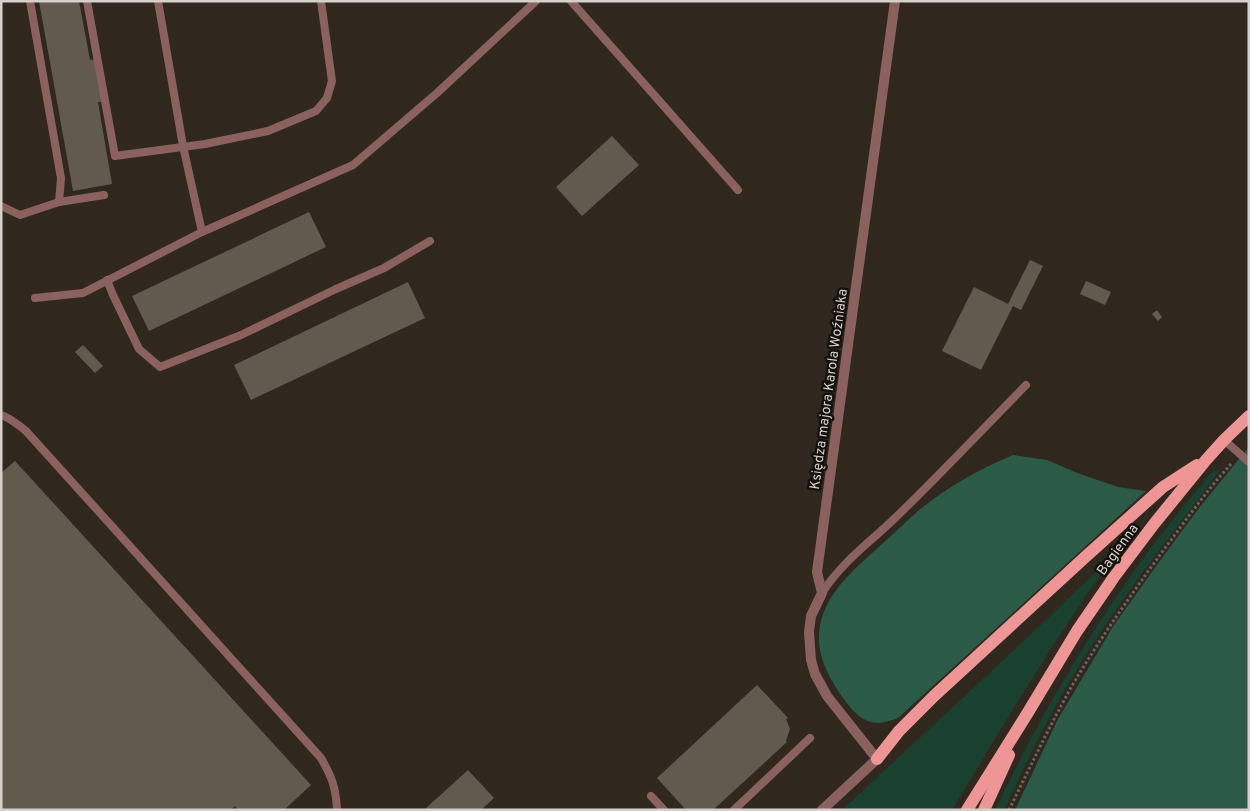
<svg xmlns="http://www.w3.org/2000/svg" width="1250" height="811" viewBox="0 0 1250 811" font-family="Overpass,sans-serif">
<style>
.green{fill:#1a4030}
.forest{fill:#2b5b47}
.building{fill:#635a4f}
.lines{fill:none;stroke-linecap:round;stroke-linejoin:round}
.path{stroke:#6c655d;stroke-width:3;stroke-dasharray:2.5 2.5;stroke-linecap:butt}
.service{stroke:#8b6160;stroke-width:8}
.minor{stroke:#8b6160;stroke-width:10}
.tertiary{stroke:#8b6160;stroke-width:10}
.primary{stroke:#ed9695;stroke-width:12}
.labels{text-anchor:middle;stroke-width:5;stroke-linejoin:round;paint-order:stroke}
.street-label{font-size:14px;fill:#d6d0ca;stroke:#15110d}
</style>
<rect width="100%" height="100%" fill="#30281f"/>
<g class="green">
<path d="M1221,469c-52,69 -107,137 -151,212 -24,40 -46,86 -66,129h-9c51,-106 110,-206 184,-298 8,-10 16,-20 24,-29 3,-4 6,-9 10,-11 3,-2 5,-2 8,-3z"/>
<path d="M1110,561c-57,80 -107,165 -158,249h-110l183,-170 75,-72z"/>
</g>
<g class="forest">
<path d="M1249,447v363h-234l43,-91 56,-94 48,-67 37,-50z"/>
<path d="M1013,455l34,5 30,13 41,14 28,4 -248,227c-24,10 -37,4 -52,-16 -17,-23 -33,-51 -25,-81 9,-33 36,-54 60,-76 13,-11 24,-23 37,-34 28,-23 61,-42 95,-56z"/>
</g>
<g class="building">
<path d="M39,1h40l11,59 6,-1 8,43h-6l14,82 -39,7z"/>
<path d="M612,136l27,29 -57,51 -26,-29z"/>
<path d="M309,212l17,35 -177,84 -17,-35z"/>
<path d="M1030,260l13,6 -22,44 -8,-4 -32,64 -39,-19 32,-64 34,17z"/>
<path d="M1086,281l25,11 -6,13 -25,-11z"/>
<path d="M408,282l17,36 -174,82 -17,-35z"/>
<path d="M1157,310l5,7 -4,4 -6,-7z"/>
<path d="M83,345l20,21 -8,7 -20,-21z"/>
<path d="M15,461l296,324 -27,25h-46l-3,-4 -4,4h-230v-337z"/>
<path d="M757,685l31,33 -2,1 4,10 -4,12 1,1 -74,68h-27l-29,-32z"/>
<path d="M468,770l26,28 -13,12h-57z"/>
</g>
<g class="lines">
<path class="path" d="M1009,810c21,-43 41,-85 64,-126 28,-47 60,-92 92,-136 21,-28 42,-58 66,-84"/>
<g class="service">
<path d="M30,1l31,177 -2,24"/>
<path d="M87,1l28,155 90,-12 63,-13 48,-20 11,-13 5,-17 -11,-80"/>
<path d="M158,1l25,145 19,86 151,-67 84,-72 99,-92"/>
<path d="M571,1l167,189"/>
<path d="M1,206l19,9 39,-13 45,-7"/>
<path d="M107,280l6,15 26,54 21,18 81,-32 95,-46 48,-21 46,-27"/>
<path d="M35,298l48,-5 119,-61"/>
<path d="M1,415c10,3 17,10 25,16l295,327c11,19 15,30 16,52"/>
<path d="M1224,440l25,22"/>
<path d="M822,593c19,-30 47,-50 72,-74 45,-43 88,-89 132,-134"/>
<path d="M651,796l13,14"/>
<path d="M734,810l76,-72"/>
</g>
<path class="minor" d="M877,759l-50,-63 -12,-22 -4,-14 -2,-28 2,-16 11,-23 -5,-21 78,-571"/>
<path class="tertiary" d="M822,810l55,-51"/>
<g class="primary">
<path d="M877,759l22,-28 35,-35 149,-137 80,-72 34,-22"/>
<path d="M967,810l60,-96 50,-83 37,-54 40,-53 52,-64 18,-20 25,-24"/>
<path d="M984,810l25,-55"/>
</g>
</g>
<g class="labels">
<g class="street-label">
<text transform="translate(828 389) rotate(-82)" y="5">Księdza majora Karola Woźniaka</text>
<text transform="translate(1117 549) rotate(-54)" y="5">Bagienna</text>
</g>
</g>
<rect width="1250" height="811" fill="none" stroke="#d6d0ca" stroke-width="5"/>
</svg>
